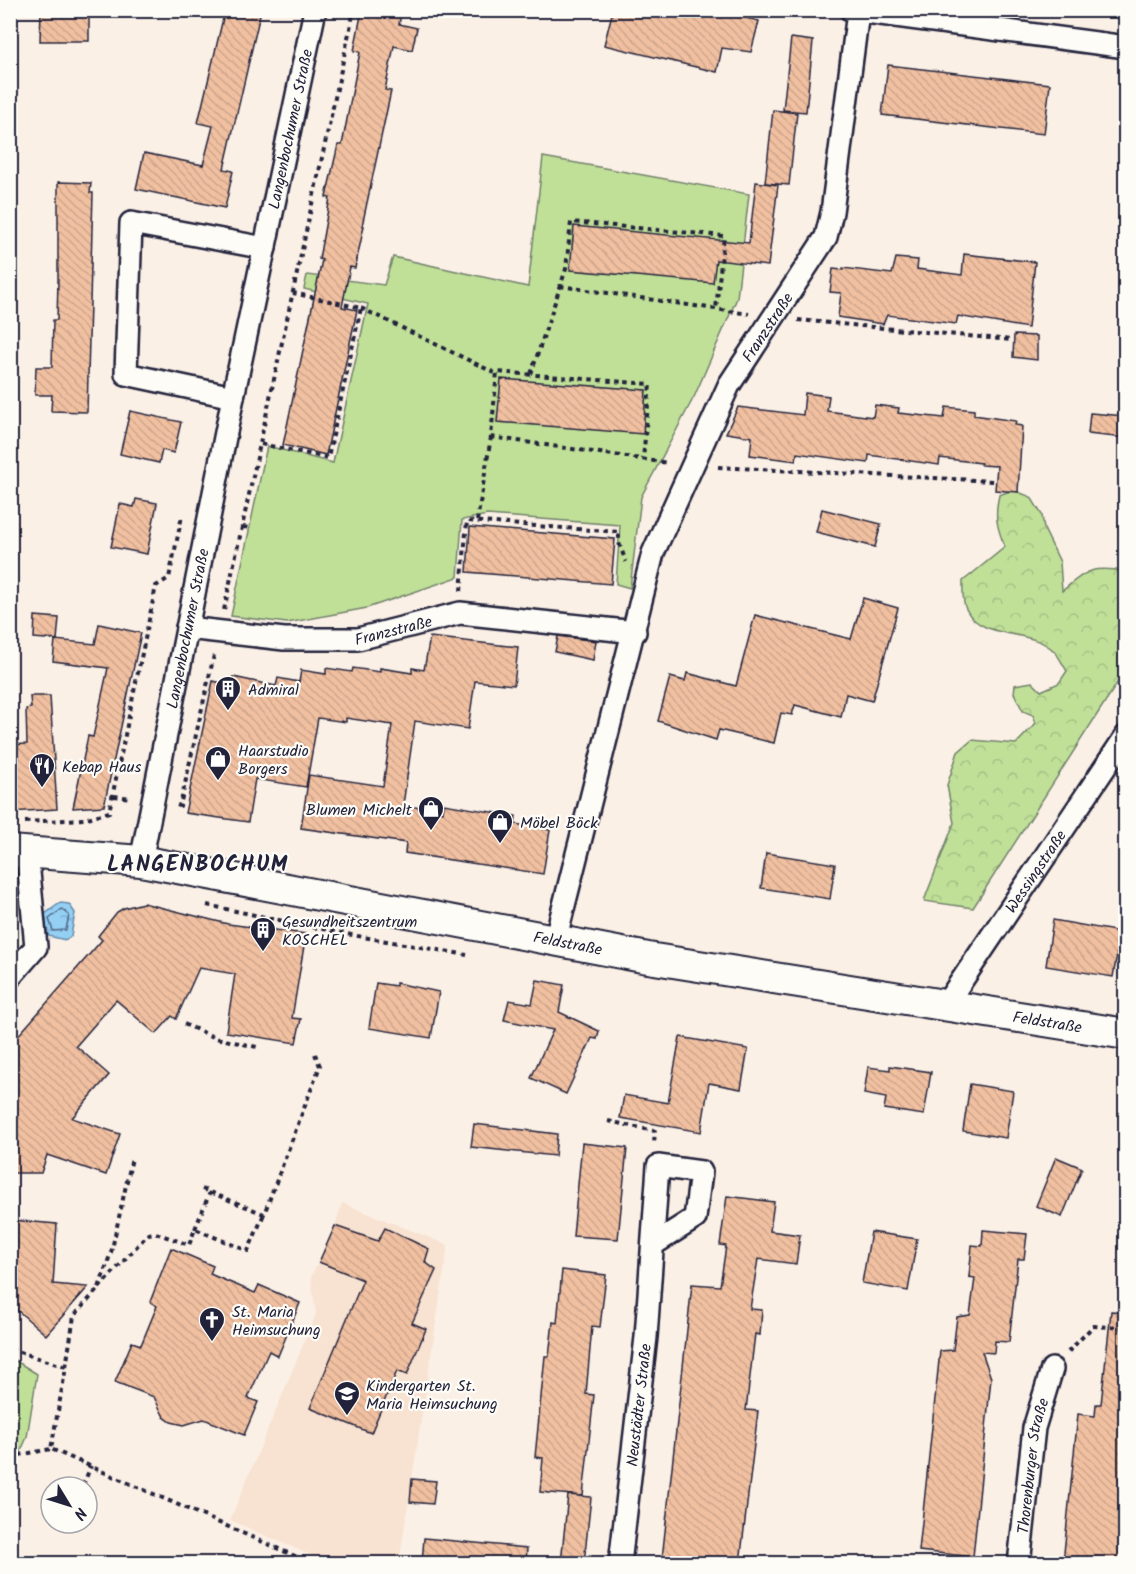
<svg xmlns="http://www.w3.org/2000/svg" width="1136" height="1574" viewBox="0 0 1136 1574" font-family="Kalam,sans-serif">
<style>
.built{fill:#f8e2d1}
.green{fill:#c0e098;stroke:#71816a;stroke-width:1.5}
.forest{fill:url(#forest-crowns);stroke:#71816a;stroke-width:1.5}
.water{fill:url(#water-ripples);stroke:#668aaa;stroke-width:1.5}
.lines{fill:none;stroke-linecap:round;stroke-linejoin:round}
.shore{stroke:#506785;stroke-width:1.5}
.building{fill:url(#building-back-hatch);stroke:#22223b;stroke-width:1.5}
.street-casing{stroke:#22223b;stroke-width:26}
.secondary-casing{stroke:#22223b;stroke-width:34}
.path{stroke:#22223b;stroke-width:4;stroke-dasharray:4.5 4.5;stroke-linecap:butt}
.street{stroke:#fdfcf7;stroke-width:21}
.secondary{stroke:#fdfcf7;stroke-width:30}
.labels{text-anchor:middle;stroke-width:4.5;stroke-linejoin:round;paint-order:stroke}
.street-label{font-size:16px;fill:#22223b;stroke:#fdfcf7}
.poi-label{font-size:16px;fill:#22223b;stroke:#fdfcf7;text-anchor:start}
.district-label{font-size:22px;font-weight:bold;letter-spacing:1.5px;fill:#22223b;stroke:#fdfcf7}
</style>
<defs>
<pattern id="forest-crowns" width="20" height="18" patternUnits="userSpaceOnUse" patternTransform="scale(1.5)"><rect width="20" height="18" fill="#c0e098"/><path d="M2 6a3 3 0 1 1 6 0M12 15a3 3 0 1 1 6 0" fill="none" stroke="#a5c084"/></pattern>
<pattern id="water-ripples" width="26" height="14" patternUnits="userSpaceOnUse" patternTransform="scale(1.5)"><rect width="26" height="14" fill="#94cff4"/><path d="M2 4q2-2 4 0t4 0M15 11q2-2 4 0t4 0" fill="none" stroke="#7fb1d2"/></pattern>
<pattern id="building-back-hatch" width="6" height="6" patternUnits="userSpaceOnUse" patternTransform="scale(1.5)"><rect width="6" height="6" fill="#f1c0a1"/><path d="M-1 5l2 2M0 0l6 6M5-1l2 2" fill="none" stroke="#cea58c"/></pattern>
</defs>
<rect width="100%" height="100%" fill="#fbf0e6"/>
<filter id="ink" filterUnits="userSpaceOnUse"><feTurbulence type="fractalNoise" baseFrequency=".0167" numOctaves="2"/><feDisplacementMap in="SourceGraphic" scale="12" xChannelSelector="R" yChannelSelector="G"/><feConvolveMatrix kernelMatrix="1 2 1 2 8 2 1 2 1" color-interpolation-filters="sRGB"/></filter>
<g filter="url(#ink)">
<path class="built" d="M342,1203l106,42 -49,318h-70l-99,-43 86,-206 -5,-37 24,-51z"/>
<g class="green">
<path d="M543,157l206,37 -12,104 -42,97 -54,102 -11,91 -14,-4 4,-59 -133,-10 -25,5 -4,57 -91,31 -80,15 -56,-7 36,-170 66,17 35,-159 -64,-15 3,-14 77,10 9,-28 135,30z"/>
<path d="M11,1358l26,16 -10,63 -16,37z"/>
</g>
<path class="forest" d="M1013,490l18,7 11,18 2,14 16,33 2,29c26,-21 28,-25 63,-20v100l-152,237 -49,-7 30,-78 -7,-38 11,-33 14,-12 44,4 20,-21 -3,-8 -10,-4 -9,-18 1,-8 17,-3 9,9 18,-8 8,-12c-4,-6 -8,-15 -13,-20 -22,-23 -73,-10 -88,-42 -4,-7 -3,-19 -3,-28l42,-34c-8,-19 -11,-31 -6,-52z"/>
<path class="water" d="M60,903l9,1 6,9 -4,23 -6,4 -16,-4 -6,-14 2,-8z"/>
<g class="lines">
<path class="shore" d="M62,909l7,6 -3,15 -13,1 -4,-12z"/>
</g>
<g class="building">
<path d="M41,10h48v31h-49z"/>
<path d="M225,10h36l-37,159 9,2 -8,37 -89,-19 8,-36 59,12 10,-39 -15,-3z"/>
<path d="M362,10h40l-3,14 18,4 -5,22 -18,-4 -9,44 6,1 -29,135h2l-9,42 -5,-1 -8,40 15,3 -31,145 -43,-10 39,-185 -3,-1 11,-61 -4,-1 12,-52h4l18,-93 -6,-1z"/>
<path d="M613,10h101l45,11 -8,31 -29,-4 -5,24 -113,-27z"/>
<path d="M791,38l22,3 -7,71 -23,-2z"/>
<path d="M888,65l162,19 -6,50 -162,-19z"/>
<path d="M773,110l24,3 -8,72 -24,-2z"/>
<path d="M58,182l33,1 -1,10h3l-6,219 -36,-1 1,-16h-17l1,-28h16l1,-47h4l1,-40z"/>
<path d="M756,182l22,3 -10,81 -52,-6 -3,23 -143,-13 4,-44 175,17z"/>
<path d="M964,254l71,8 -7,66 -70,-12 -2,8 -69,-9 -4,9 -45,-7 3,-24 -11,-1 3,-23 10,1v-2l49,6 4,-16 22,2 -1,9 45,6z"/>
<path d="M1014,335l23,1v24l-24,-3z"/>
<path d="M501,379l145,11 -3,44 -146,-12z"/>
<path d="M805,393l24,3 -2,15 46,6 2,-12 24,3 -1,5 46,5 2,-11 28,3v5l42,6 -1,4 7,1 -4,66 -23,-2 2,-24 -16,-1v-2l-41,-5 -1,7 -70,-10 -1,8 -71,-10 -1,8 -46,-6 2,-18 -26,-4 12,-26 65,8z"/>
<path d="M130,411l51,11 -7,31 -12,-3 -3,13 -39,-9z"/>
<path d="M1090,413l35,3v22l-37,-4z"/>
<path d="M136,499l21,4 -10,51 -36,-7 9,-43 14,3z"/>
<path d="M822,509l59,15 -6,23 -59,-15z"/>
<path d="M470,527l145,12 -4,45 -144,-12z"/>
<path d="M863,598l35,10 -26,93 -26,-7 -5,23 -46,-12 -3,10 -11,-2 -7,30 -55,-13 -3,10 -58,-19 12,-44 15,4 2,-8 49,13 19,-71 96,24z"/>
<path d="M35,616l24,2 -2,22 -23,-2z"/>
<path d="M99,624l42,9 -37,173 -31,2 15,-72 5,1 15,-69 -55,-7 2,-21 40,4z"/>
<path d="M558,636l38,5 -3,19 -38,-8z"/>
<path d="M430,637l88,10 -4,38 -39,-4 -7,48 -53,-8 -12,84 40,7 1,-8 72,12 -1,8 35,6 -7,44 -138,-21 1,-10 -105,-15 8,-53 74,11 9,-61 -46,-7v4l-28,-4 -12,69 -51,-8 -7,43 -63,-9 28,-132 18,4 2,-8 43,9 2,-8 21,4 2,-12 25,4v-6l26,4 1,-4 27,4v-4l32,5v-5l12,2z"/>
<path d="M30,696h20l7,113 -47,3v-67l17,-1 -1,-35 5,-1z"/>
<path d="M766,853l69,11 -5,35 -69,-11z"/>
<path d="M143,903l85,21 78,10 -14,84 9,1 -5,24 -70,-11 9,-58 -36,-6 -23,51 -4,-3 -16,18 -40,-34 -40,46 33,29 -37,43 48,16 -14,41 -59,-20 -6,18h-31v-128l92,-105 -4,-4 19,-24 7,-4z"/>
<path d="M1053,920l68,12 -8,45 -67,-11z"/>
<path d="M537,980l27,5 -5,27 40,19 -2,8 -5,-1 -26,56 -35,-16 22,-48 -49,-10 5,-20 23,4z"/>
<path d="M376,983l20,3v-3l43,9 -8,46 -62,-10z"/>
<path d="M680,1037l68,12 -7,40 -32,-6 -8,49 -81,-14 4,-23 44,8z"/>
<path d="M890,1066l41,6 -7,43 -40,-6 2,-11 -22,-4 4,-27 22,3z"/>
<path d="M970,1084l43,7 -7,47 -43,-7z"/>
<path d="M474,1124l83,10 -2,22 -84,-9z"/>
<path d="M582,1143l45,5 -9,91 -45,-3z"/>
<path d="M1056,1157l26,11 -20,49 -26,-11z"/>
<path d="M727,1196l47,6 -4,29 30,4 -4,29 -38,-5 -8,50 12,1 -2,25 -5,-1 -9,76 12,1 -18,152 -78,-4 30,-275 28,2 6,-40 -6,-1z"/>
<path d="M10,1220l47,4 -4,60 35,3 -42,48 -36,-31z"/>
<path d="M335,1226l43,15 7,-13 44,21 -4,13 11,8 -24,53 14,6 -19,46 -10,-4 -26,62 -61,-25 53,-128 -44,-18z"/>
<path d="M983,1230l44,4 -3,25h-6l-9,83 -14,-1 -1,12 -12,-1 9,26 -18,179 -54,-6 21,-200 13,-1 4,-33 13,-2 5,-37 -6,-1 3,-32 10,1z"/>
<path d="M871,1232l46,7 -9,52 -46,-8z"/>
<path d="M171,1248l42,18 -3,8 45,19 4,-8 41,18 -22,53 -9,-5 -21,47 10,4 -14,33 -40,-16 -20,6 -13,-3 -7,-5 -10,-20 -39,-15 17,-40 9,3 16,-39 -7,-4z"/>
<path d="M562,1270l44,5 -6,52 -8,-1 -6,68 8,1 -11,101 -43,-4 3,-34 -8,-1 10,-101h4l4,-34 4,1z"/>
<path d="M1111,1311l14,1v251h-62l15,-149 17,2 1,-12h5z"/>
<path d="M412,1479l24,2 -3,23 -23,-2z"/>
<path d="M568,1495l23,2 -7,66h-23z"/>
<path d="M424,1538l103,10 -1,15h-104z"/>
</g>
<g class="lines">
<defs>
<g id="street">
<path d="M851,10l275,37"/>
<path d="M233,397l-107,-23 5,-151 134,25"/>
<path id="s1" d="M187,628l97,11h74l102,-26 175,19"/>
<path id="s2" d="M141,861l92,-464 82,-387"/>
<path id="s3" d="M555,941l98,-388 76,-168 97,-148 6,-25 26,-200"/>
<path d="M10,977l26,-30 -9,-96"/>
<path id="s4" d="M946,1004l180,-268"/>
<path id="s5" d="M620,1564l26,-227 12,-171 43,6 -6,46 -41,26"/>
<path id="s6" d="M1019,1564l15,-136 18,-59"/>
</g>
<g id="secondary">
<path id="s7" d="M10,851l131,10 507,97 478,76"/>
</g>
</defs>
<use href="#street" class="street-casing"/>
<use href="#secondary" class="secondary-casing"/>
<g class="path">
<path d="M560,286l189,28"/>
<path d="M361,308l136,66"/>
<path d="M798,320l213,20"/>
<path d="M531,374l35,-105 5,-47 153,14 -8,73"/>
<path d="M491,437l177,26"/>
<path d="M261,444l67,14 33,-150 -68,-15"/>
<path d="M718,467l275,14"/>
<path d="M477,521l14,-84 6,-65 153,12 -7,75"/>
<path d="M243,527l7,1"/>
<path d="M461,591l6,-70 152,11v11l7,19"/>
<path d="M224,610l130,-600"/>
<path d="M114,796l17,2"/>
<path d="M177,805l3,1 34,-151"/>
<path d="M25,822l59,-3 25,-7 47,-226 13,-8 13,-62"/>
<path d="M207,905l139,29 121,21"/>
<path d="M184,1024l32,14 41,9"/>
<path d="M608,1121l47,10 -1,12"/>
<path d="M202,1189l62,25 56,-148 -5,-12"/>
<path d="M195,1229l15,-37"/>
<path d="M99,1288l49,-54 8,-1 33,12 6,-16 53,22 16,-37"/>
<path d="M10,1349l56,18 -15,82 262,115"/>
<path d="M1068,1352l25,-26 33,2"/>
<path d="M66,1367l8,-51 25,-28 13,-39 20,-91"/>
<path d="M19,1455l32,-6"/>
<path d="M83,1485l8,-19"/>
<path d="M290,1564l3,-9"/>
</g>
<use href="#street" class="street"/>
<use href="#secondary" class="secondary"/>
</g>
</g>
<defs>
<symbol id="building-pin" viewBox="-11 -11 22 30"><path d="M0 17L-7.5 6A9.5 9.5 0 1 1 7.5 6Z" fill="#22223b" stroke="#fdfcf7"/><path d="M-4-6H4V6H1V3H-1V6H-4ZM-2.5-4.3h1.7v1.8h-1.7ZM.8-4.3h1.7v1.8H.8ZM-2.5-1h1.7V.8h-1.7ZM.8-1h1.7V.8H.8Z" fill="#fff"/></symbol>
<symbol id="shop-pin" viewBox="-11 -11 22 30"><path d="M0 17L-7.5 6A9.5 9.5 0 1 1 7.5 6Z" fill="#22223b" stroke="#fdfcf7"/><path d="M-5-2.5h2.3a2.7 3.5 0 0 1 5.4 0H5L5.5 6h-11ZM-1.5-2.5h3a1.5 2.3 0 0 0-3 0Z" fill="#fff"/></symbol>
<symbol id="restaurant-pin" viewBox="-11 -11 22 30"><path d="M0 17L-7.5 6A9.5 9.5 0 1 1 7.5 6Z" fill="#22223b" stroke="#fdfcf7"/><path d="M-5-6h1v4h1v-4h1v4h1v-4h1v5L-1.5 .5V6h-2V.5L-5-1ZM5-6V6H3V1.5H1.5Q1.5-4 5-6Z" fill="#fff"/></symbol>
<symbol id="church-pin" viewBox="-11 -11 22 30"><path d="M0 17L-7.5 6A9.5 9.5 0 1 1 7.5 6Z" fill="#22223b" stroke="#fdfcf7"/><path d="M-1.2-6h2.4v3.5h3.3v2.4h-3.3V6h-2.4V-.1h-3.3v-2.4h3.3Z" fill="#fff"/></symbol>
<symbol id="school-pin" viewBox="-11 -11 22 30"><path d="M0 17L-7.5 6A9.5 9.5 0 1 1 7.5 6Z" fill="#22223b" stroke="#fdfcf7"/><path d="M0-5L7-2L0 1L-7-2ZM-4 1L0 2.5L4 1V4Q0 6-4 4Z" fill="#fff"/></symbol>
</defs>
<g fill-rule="evenodd">
<use href="#building-pin" x="213" y="674" width="30" height="40"/>
<use href="#shop-pin" x="203" y="744" width="30" height="40"/>
<use href="#restaurant-pin" x="27" y="751" width="30" height="40"/>
<use href="#shop-pin" x="416" y="794" width="30" height="40"/>
<use href="#shop-pin" x="485" y="807" width="30" height="40"/>
<use href="#building-pin" x="248" y="915" width="30" height="40"/>
<use href="#church-pin" x="197" y="1305" width="30" height="40"/>
<use href="#school-pin" x="332" y="1379" width="30" height="40"/>
</g>
<g class="labels">
<g class="street-label">
<text dy="6" stroke="none"><textPath href="#s2" startOffset="747">Langenbochumer Straße</textPath></text>
<text dy="6" stroke="none"><textPath href="#s3" startOffset="654">Franzstraße</textPath></text>
<text dy="6" stroke="none"><textPath href="#s2" startOffset="237">Langenbochumer Straße</textPath></text>
<text dy="6" stroke="none"><textPath href="#s1" startOffset="208">Franzstraße</textPath></text>
<text dy="6" stroke="none"><textPath href="#s4" startOffset="160">Wessingstraße</textPath></text>
<text dy="6" stroke="none"><textPath href="#s7" startOffset="566">Feldstraße</textPath></text>
<text dy="6" stroke="none"><textPath href="#s7" startOffset="1052">Feldstraße</textPath></text>
<text dy="6" stroke="none"><textPath href="#s5" startOffset="160">Neustädter Straße</textPath></text>
<text dy="6" stroke="none"><textPath href="#s6" startOffset="99">Thorenburger Straße</textPath></text>
</g>
<g class="poi-label">
<text x="248" y="695">Admiral</text>
<text x="238" y="756">Haarstudio<tspan x="238" dy="18">Borgers</tspan></text>
<text x="62" y="772">Kebap Haus</text>
<text x="412" y="815" text-anchor="end">Blumen Michelt</text>
<text x="520" y="828">Möbel Böck</text>
<text x="282" y="927">Gesundheitszentrum<tspan x="282" dy="18">KOSCHEL</tspan></text>
<text x="232" y="1317">St. Maria<tspan x="232" dy="18">Heimsuchung</tspan></text>
<text x="366" y="1391">Kindergarten St.<tspan x="366" dy="18">Maria Heimsuchung</tspan></text>
</g>
<g class="district-label">
<text x="198" y="871">LANGENBOCHUM</text>
</g>
</g>
<rect width="1136" height="1574" fill="none" stroke="#fdfcf7" stroke-width="36"/>
<rect x="18" y="18" width="1100" height="1538" fill="none" stroke="#22223b" stroke-width="2" filter="url(#ink)"/>
<g transform="translate(69 1505) rotate(128)"><circle r="28" fill="#fdfcf7" stroke="#a5a5ac" stroke-width="1.5"/>
<path d="M0-4.5L10 22L0 15L-10 22Z" fill="#22223b"/>
<text y="-9" font-size="16" font-weight="bold" text-anchor="middle" fill="#22223b">N</text>
</g>
</svg>
